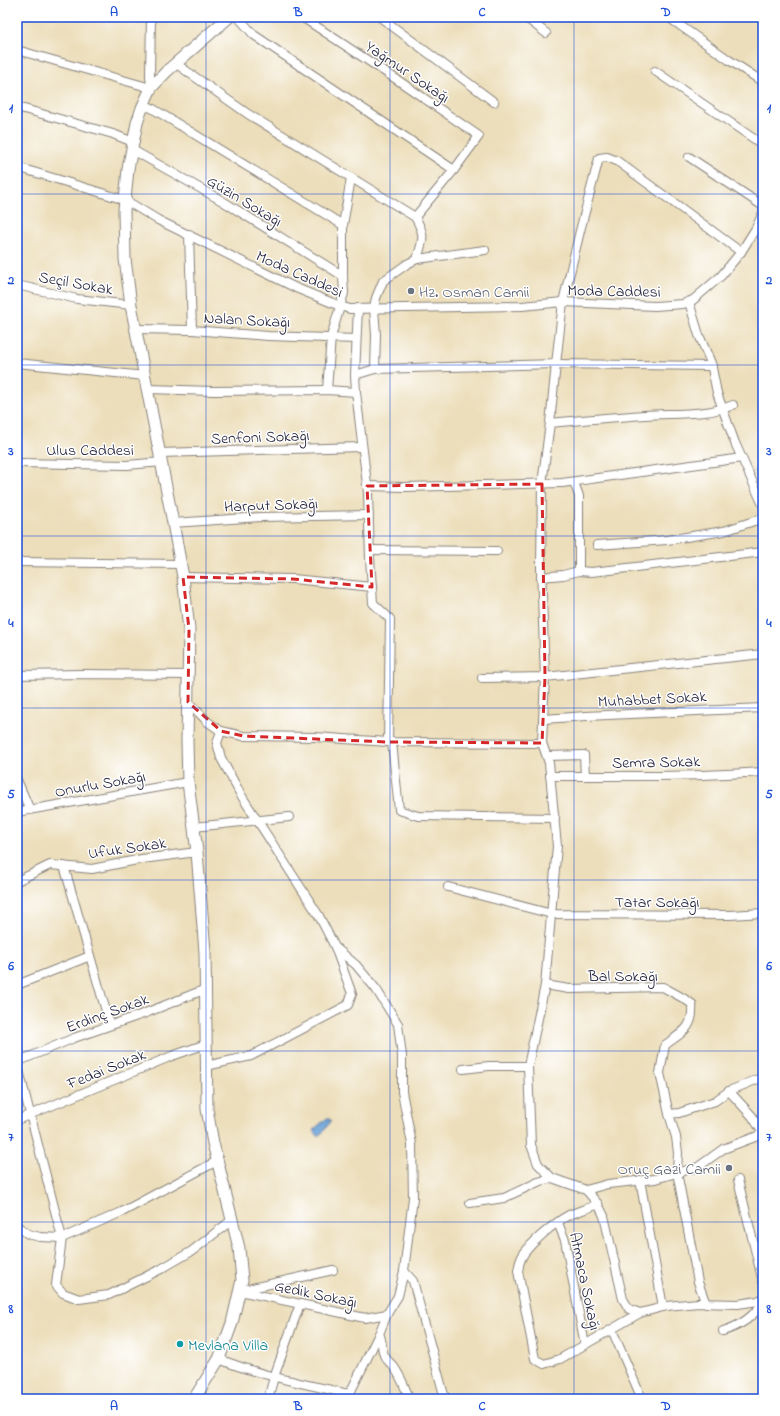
<svg xmlns="http://www.w3.org/2000/svg" width="780" height="1416" viewBox="0 0 780 1416" font-family="'Indie Flower',sans-serif">
<style>
.grass{fill:#7ec682;stroke:#50745e}
.water{fill:url(#water-ripples);stroke:#446088}
.lines{fill:none;stroke-linecap:round;stroke-linejoin:round}
.minor-casing{stroke:#87807a;stroke-width:10}
.major-casing{stroke:#87807a;stroke-width:13}
.minor{stroke:#fff;stroke-width:8}
.major{stroke:#fff;stroke-width:11}
.marked{fill:none;stroke:#d62828;stroke-width:3;stroke-dasharray:8 5;stroke-linejoin:round}
.grid{fill:none;stroke:#1d4ed8;stroke-width:1;stroke-opacity:0.55}
.worship-dot{fill:#6b7280;stroke:#fff;stroke-width:1.5}
.culture-dot{fill:#0f9aa8;stroke:#fff;stroke-width:1.5}
.labels{text-anchor:middle;stroke-width:3;stroke-linejoin:round;paint-order:stroke}
.street-label{font-size:16px;fill:#22223b;stroke:#fff}
.worship-label{font-size:16px;fill:#5b616d;stroke:#fff;text-anchor:start}
.culture-label{font-size:16px;fill:#0d838f;stroke:#fff;text-anchor:start}
.neatline{fill:none;stroke:#1d4ed8;stroke-width:1.5}
.grid-label{font-size:13px;text-anchor:middle;font-weight:bold;fill:#1d4ed8}
</style>
<defs>
<pattern id="water-ripples" width="26" height="14" patternUnits="userSpaceOnUse"><rect width="26" height="14" fill="#659fd4"/><path d="M2 4q2-2 4 0t4 0M15 11q2-2 4 0t4 0" fill="none" stroke="#5381ad"/></pattern>
</defs>
<rect width="100%" height="100%" fill="#fff"/>
<filter id="ink" filterUnits="userSpaceOnUse"><feTurbulence type="fractalNoise" baseFrequency=".025" numOctaves="2"/><feDisplacementMap in="SourceGraphic" scale="8" xChannelSelector="R" yChannelSelector="G"/><feConvolveMatrix kernelMatrix="1 2 1 2 8 2 1 2 1" color-interpolation-filters="sRGB"/></filter>
<filter id="wash" filterUnits="userSpaceOnUse"><feTurbulence type="fractalNoise" baseFrequency=".012" numOctaves="4" result="noise"/><feDisplacementMap in="SourceGraphic" scale="16" xChannelSelector="R" yChannelSelector="G"/><feGaussianBlur stdDeviation="0.9" result="paint"/><feColorMatrix in="noise" values="0 0 0 0 0 0 0 0 0 0 0 0 0 0 0 0 0 1.4 0 .05"/><feComposite in="paint" operator="in"/></filter>
<g filter="url(#wash)">
<rect width="100%" height="100%" fill="#ecdeba"/>
<path class="grass" d="M763,465v19l-2,1 -7,-15z"/>
<path class="water" d="M327,1118l4,2 -7,11 -6,5 -5,-6z"/>
</g>
<g filter="url(#ink)">
<g class="lines">
<defs>
<g id="minor">
<path d="M302,17l97,64 80,55 -25,34"/>
<path d="M380,17l114,85"/>
<path d="M525,17l21,16"/>
<path d="M668,17l61,43 34,22"/>
<path d="M17,50l134,38 -1,-13 1,-58"/>
<path d="M175,63l73,51 167,103 39,-47 -200,-135 -16,-18"/>
<path d="M655,71l108,74"/>
<path d="M17,107l96,27 20,8"/>
<path d="M142,108l8,-1 193,118"/>
<path d="M131,149l93,53 119,74"/>
<path d="M689,157l74,49"/>
<path d="M17,167l108,33 33,20 138,68 44,18 10,3 172,-3 41,-4 92,4 28,-2 10,-4 28,-24 20,-24 15,-24 7,-15"/>
<path d="M415,217c11,19 8,22 2,42"/>
<path d="M189,234l3,96"/>
<path d="M17,285l60,14 54,6"/>
<path d="M689,302l10,33 12,28 6,30 18,50 28,62"/>
<path d="M136,329l56,1 76,6 88,3"/>
<path d="M17,363l128,13"/>
<path d="M375,369l1,-34 -2,-27 2,-10 7,-17 24,-17 10,-5 68,-9"/>
<path d="M355,375l20,-6 181,-5 7,-62 17,-71 19,-73 8,-1 10,4 124,91"/>
<path d="M148,389l65,2 114,-1 29,2 -1,-17 3,-67"/>
<path d="M327,390l4,-53 13,-44 -1,-17v-51l8,-47"/>
<path d="M356,392l12,101 2,65 3,45 17,16 -2,123"/>
<path d="M550,423c32,-3 63,-6 95,-8 27,-2 62,1 88,-10"/>
<path d="M160,453l201,-6"/>
<path d="M17,463l110,2 35,-3"/>
<path d="M574,482l5,14v75"/>
<path d="M367,486l38,1 157,-4 180,-25"/>
<path d="M173,523l88,-6 108,-2"/>
<path d="M597,545l70,-5 57,-9 39,-13"/>
<path d="M370,550l127,1"/>
<path d="M17,562l164,2"/>
<path d="M183,577l110,2 79,8"/>
<path d="M541,577l22,-2 16,-4 12,1 28,-3 144,-17"/>
<path d="M17,675l65,-1 106,1"/>
<path d="M482,678l63,-1 -4,-109 1,-84 8,-61 6,-59 156,2"/>
<path d="M188,702l20,20 13,9 22,5 72,1 73,5 154,1 3,-66 218,-23"/>
<path d="M544,719l42,-3 177,-8"/>
<path d="M221,731l-4,12 4,15 20,37 78,121 16,31 21,18 20,24 22,35 4,32v36l10,52 1,54 -9,73 9,10 31,114 -1,4"/>
<path d="M392,742l7,68 19,6 137,2"/>
<path d="M542,743l7,20 8,83 -12,139 -17,81 3,79 7,19 14,14 34,12 12,14 6,12 19,83 6,10 11,4 27,-7 31,-3 40,1 20,-3 5,-3"/>
<path d="M547,756l37,-1 1,21"/>
<path d="M550,776c71,0 142,1 213,-4"/>
<path d="M17,780l13,30"/>
<path d="M17,812l171,-30"/>
<path d="M194,827l95,-10"/>
<path d="M64,866l46,159"/>
<path d="M17,881l33,-16 42,4 50,-10 55,-7"/>
<path d="M448,887l104,27 178,1 33,-2"/>
<path d="M17,985l73,-29"/>
<path d="M545,985l24,4 94,-2 20,11 9,6c2,24 -9,28 -27,41l-5,28 9,41"/>
<path d="M17,1062l57,-24 69,-24 63,-25"/>
<path d="M17,1063l45,175 -6,47 7,8 16,6 30,-4 52,-26 31,-18 40,-31"/>
<path d="M206,1066l45,-10 97,-51 4,-11 -17,-47"/>
<path d="M463,1069l26,-3h39"/>
<path d="M729,1091l23,25 11,17"/>
<path d="M17,1120l155,-64 34,-12"/>
<path d="M640,1180l23,127"/>
<path d="M738,1180l25,102"/>
<path d="M586,1190l22,-6 47,-5 43,-12 25,-18 40,-15"/>
<path d="M470,1203l34,-5 34,-16 14,-4"/>
<path d="M598,1204c-9,4 -19,7 -29,11 -12,6 -43,31 -48,44 -2,4 -2,8 -3,12l17,88 9,5 16,-5 80,-46"/>
<path d="M558,1223l7,17 20,105"/>
<path d="M17,1226l11,8 12,3 22,1 60,-26 95,-51"/>
<path d="M243,1290l90,-20"/>
<path d="M240,1291l125,27 22,-4"/>
<path d="M706,1304l-8,-22 -21,-110 1,-19 -2,-16 -7,-23 10,-1 36,-12 14,-10 34,-14"/>
<path d="M612,1330l30,69"/>
<path d="M723,1331c17,-5 30,-13 40,-29"/>
<path d="M379,1334c4,7 2,14 5,21 2,5 7,8 10,12 7,10 11,20 15,31"/>
<path d="M219,1359c42,17 87,25 130,35"/>
<path d="M268,1399l6,-22 26,-73"/>
<path d="M347,1399l32,-65 8,-20 11,-18 6,-25"/>
</g>
<path id="major" d="M194,1399l25,-40 13,-36 10,-43 -3,-32 -26,-105 -6,-34 -2,-157 -8,-100 -9,-70 -1,-41 2,-112 -6,-52 -10,-54 -42,-218 -6,-46 -1,-49 4,-41 9,-46 5,-15 9,-20 16,-17 62,-54"/>
</defs>
<use href="#minor" class="minor-casing"/>
<use href="#major" class="major-casing"/>
<use href="#minor" class="minor"/>
<use href="#major" class="major"/>
</g>
</g>
<path class="marked" d="M542,484l3,193 -3,66 -154,-1 -145,-6 -22,-5 -33,-29 1,-73 -6,-52 110,2 79,8 -5,-101z"/>
<path class="grid" d="M206,17v1382M390,17v1382M574,17v1382M17,194h746M17,365h746M17,536h746M17,708h746M17,880h746M17,1051h746M17,1222h746"/>
<g class="worship-dot">
<circle cx="411" cy="291" r="4"/>
<circle cx="729" cy="1168" r="4"/>
</g>
<circle class="culture-dot" cx="180" cy="1344" r="4"/>
<g class="labels">
<g class="street-label">
<text transform="translate(408 71) rotate(34)" y="6">Yağmur Sokağı</text>
<text transform="translate(245 200) rotate(31)" y="6">Güzin Sokağı</text>
<text transform="translate(300 273) rotate(24)" y="6">Moda Caddesi</text>
<text transform="translate(76 282) rotate(10)" y="6">Seçil Sokak</text>
<text transform="translate(614 290) rotate(1)" y="6">Moda Caddesi</text>
<text transform="translate(247 319) rotate(3)" y="6">Nalan Sokağı</text>
<text transform="translate(260 436) rotate(-2)" y="6">Senfoni Sokağı</text>
<text x="90" y="455">Ulus Caddesi</text>
<text transform="translate(271 504) rotate(-2)" y="6">Harput Sokağı</text>
<text transform="translate(652 698) rotate(-3)" y="6">Muhabbet Sokak</text>
<text transform="translate(656 761) rotate(-1)" y="6">Semra Sokak</text>
<text transform="translate(100 783) rotate(-10)" y="6">Onurlu Sokağı</text>
<text transform="translate(127 847) rotate(-8)" y="6">Ufuk Sokak</text>
<text x="657" y="907">Tatar Sokağı</text>
<text x="623" y="981">Bal Sokağı</text>
<text transform="translate(107 1012) rotate(-20)" y="6">Erdinç Sokak</text>
<text transform="translate(106 1068) rotate(-22)" y="6">Fedai Sokak</text>
<text transform="translate(586 1281) rotate(78)" y="6">Atmaca Sokağı</text>
<text transform="translate(316 1293) rotate(12)" y="6">Gedik Sokağı</text>
</g>
<g class="worship-label">
<text x="419" y="297">Hz. Osman Camii</text>
<text x="721" y="1174" text-anchor="end">Oruç Gazi Camii</text>
</g>
<g class="culture-label">
<text x="188" y="1350">Mevlana Villa</text>
</g>
</g>
<rect width="780" height="1416" fill="none" stroke="#fff" stroke-width="44"/>
<rect x="22" y="22" width="736" height="1372" class="neatline"/>
<g class="grid-label">
<text x="114" y="16">A</text>
<text x="298" y="16">B</text>
<text x="482" y="16">C</text>
<text x="666" y="16">D</text>
<text x="11" y="112">1</text>
<text x="769" y="112">1</text>
<text x="11" y="284">2</text>
<text x="769" y="284">2</text>
<text x="11" y="455">3</text>
<text x="769" y="455">3</text>
<text x="11" y="627">4</text>
<text x="769" y="627">4</text>
<text x="11" y="798">5</text>
<text x="769" y="798">5</text>
<text x="11" y="970">6</text>
<text x="769" y="970">6</text>
<text x="11" y="1141">7</text>
<text x="769" y="1141">7</text>
<text x="11" y="1313">8</text>
<text x="769" y="1313">8</text>
<text x="114" y="1410">A</text>
<text x="298" y="1410">B</text>
<text x="482" y="1410">C</text>
<text x="666" y="1410">D</text>
</g>
</svg>
